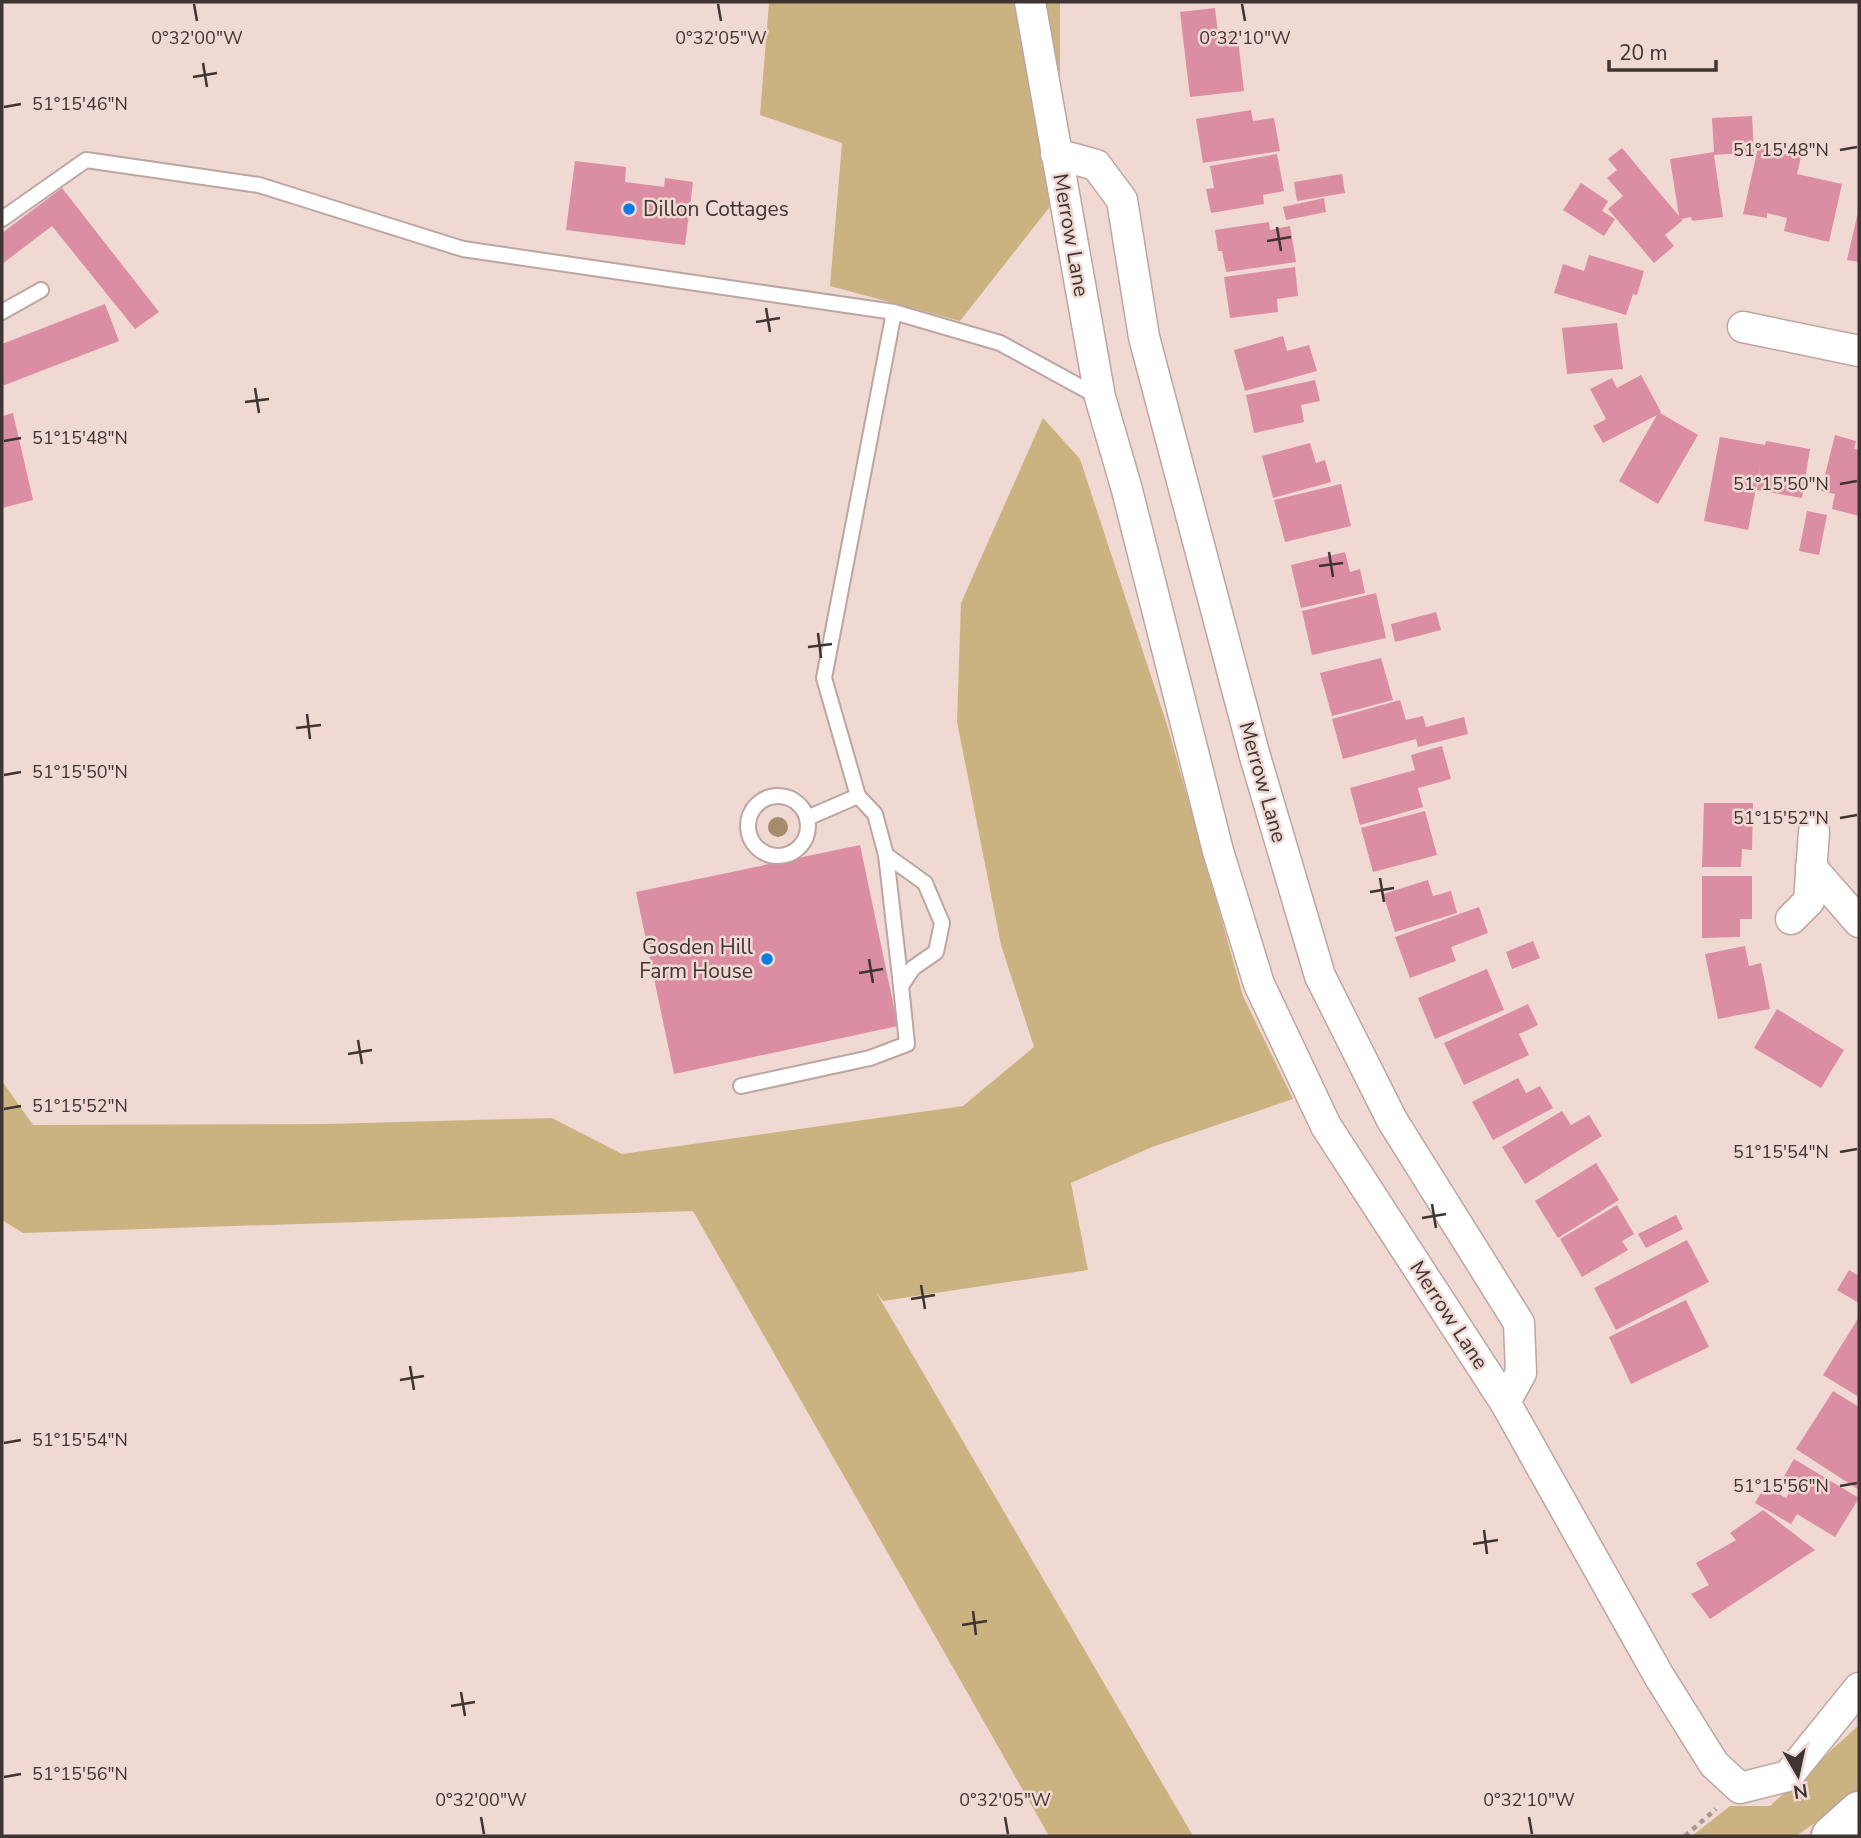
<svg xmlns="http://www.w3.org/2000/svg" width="1861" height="1838" viewBox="0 0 1861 1838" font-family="'Nunito Sans',sans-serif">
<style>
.green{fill:#cbb381}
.building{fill:#db8ea2}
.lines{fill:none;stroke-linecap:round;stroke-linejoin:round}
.lane-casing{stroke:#bda6a1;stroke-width:18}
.street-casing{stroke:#bda6a1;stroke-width:33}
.highway-casing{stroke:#bda6a1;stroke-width:42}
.path{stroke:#a89692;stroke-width:4.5;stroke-dasharray:5 5;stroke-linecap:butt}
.lane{stroke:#fff;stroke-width:14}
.street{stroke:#fff;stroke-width:30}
.highway{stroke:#fff;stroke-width:38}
.tree{fill:#a48c6c}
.ticks{fill:none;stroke:#3e3432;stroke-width:2.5}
.poi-dot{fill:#077de3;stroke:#f0d8d3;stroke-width:2.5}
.labels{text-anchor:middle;stroke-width:5;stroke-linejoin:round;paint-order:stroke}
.poi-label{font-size:21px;fill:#3e3432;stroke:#f0d8d3;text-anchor:start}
.street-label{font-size:21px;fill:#3e3432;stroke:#f0d8d3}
.ticks-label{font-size:18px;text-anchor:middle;fill:#3e3432;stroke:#f0d8d3;stroke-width:5;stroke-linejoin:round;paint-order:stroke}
</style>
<rect width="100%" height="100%" fill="#f0d8d3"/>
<g class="green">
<path d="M769,2h291v104l-4,93 -96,122 -130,-35 12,-143 -82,-28z"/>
<path d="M1043,418l37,41 88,269 75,268 50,103 -141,48 -81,36 17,87 -205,31 -7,-9 317,544h-144l-356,-625 -670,22 -21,-13v-139l31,44 293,-1 226,-6 70,36 341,-48 71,-59 -33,-102 -44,-223 4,-119z"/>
<path d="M1859,1725v64l-10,10 -53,37h-104l38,-30h40z"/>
</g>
<g class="building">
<path d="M1215,8l3,26 19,-3 7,60 -54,6 -10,-85z"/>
<path d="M1251,110l2,11 21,-3 6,33 -77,12 -7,-44z"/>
<path d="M1752,116l2,36 -40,3 9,62 -31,4 -1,-4 -10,2 2,1 -18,15 9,11 -20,17 -46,-54 15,-13 -16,-18 10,-8 -9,-11 14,-11 57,68 -9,-57 44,-7 -2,-34z"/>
<path d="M1758,148l43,9 -4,17 45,10 -13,58 -45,-11 3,-13 -20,-5v5l-24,-4z"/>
<path d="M1277,154l7,37 -21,4 1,9 -53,9 -5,-24 8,-1 -4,-22z"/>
<path d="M575,161l51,6 -1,15 39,5 1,-9 28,4 -8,63 -119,-15z"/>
<path d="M1342,174l3,19 -48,8 -3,-19z"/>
<path d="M1581,183l27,18 -6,10 13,8 -11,17 -41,-26z"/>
<path d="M62,188l97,124 -24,17 -83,-103 -50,38v-31z"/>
<path d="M1324,198l2,14 -40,8 -3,-13z"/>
<path d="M1858,212h1v50l-12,-2z"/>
<path d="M1269,222l1,8 20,-4 6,36 -70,10 -4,-21h-4l-3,-21z"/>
<path d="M1589,255l55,16 -7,24 -4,-1 -7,21 -72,-22 9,-29 21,7z"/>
<path d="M1295,267l3,29 -21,3 1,13 -48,6 -6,-41z"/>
<path d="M105,304l14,37 -117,45v-42z"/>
<path d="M1617,323l6,46 -56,5 -5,-46z"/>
<path d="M1283,336l4,15 22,-6 8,26 -72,20 -11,-41z"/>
<path d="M1641,375l20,37 -1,1 38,22 -40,69 -39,-23 38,-66 -54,28 -10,-17 13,-7 -16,-30 22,-11 5,10z"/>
<path d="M1315,380l5,21 -19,4 3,17 -50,11 -8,-38z"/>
<path d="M13,413l20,87 -31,8v-92z"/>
<path d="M1835,435l21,6 -2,8 5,1v66l-27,-7 3,-15 -14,-3z"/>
<path d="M1720,437l45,8 1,-4 44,8 -8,49 -45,-8 3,-22 -12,62 -44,-9z"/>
<path d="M1310,443l6,20 9,-3 6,22 -58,16 -11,-42z"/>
<path d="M1341,484l10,42 -66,16 -11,-42z"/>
<path d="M1807,511l20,4 -8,40 -20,-4z"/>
<path d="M1345,552l5,20 10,-3 5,24 -64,15 -10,-43z"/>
<path d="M1376,593l10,45 -74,17 -10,-44z"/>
<path d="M1436,612l5,18 -46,12 -4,-18z"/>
<path d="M1381,658l12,42 -61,16 -12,-43z"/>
<path d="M1400,700l6,20 17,-4 3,11 38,-10 4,17 -50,13 -2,-8 -73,20 -11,-40z"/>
<path d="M1442,746l9,33 -33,9 5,19 -63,18 -10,-37 65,-18 -4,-15z"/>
<path d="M1704,803h49l-1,47 -10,-1 -1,18h-39z"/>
<path d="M1425,811l12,44 -64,17 -12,-44z"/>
<path d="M860,845l38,181 -224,48 -38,-182z"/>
<path d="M1702,876h50v43h-12v18l-38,1z"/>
<path d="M1428,880l5,16 18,-5 6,22 -62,19 -12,-38z"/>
<path d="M1479,907l9,26 -37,14 5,14 -46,17 -15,-41z"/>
<path d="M1533,941l7,17 -28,11 -6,-17z"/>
<path d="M1745,946l4,20 12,-3 9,46 -52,10 -13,-65z"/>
<path d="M1487,969l17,41 -69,29 -17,-41z"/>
<path d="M1528,1004l10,21 -19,9 10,21 -65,30 -20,-42z"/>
<path d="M1777,1009l67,41 -23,38 -67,-40z"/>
<path d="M1518,1078l8,15 14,-7 13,22 -60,32 -21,-38z"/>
<path d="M1562,1111l9,14 18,-10 13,21 -77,48 -23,-37z"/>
<path d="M1596,1163l23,37 -61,38 -23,-37z"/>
<path d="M1617,1205l17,29 -12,7 6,9 -46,27 -22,-38z"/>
<path d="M1676,1215l7,14 -37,19 -8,-14z"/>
<path d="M1687,1240l22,42 -93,48 -22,-42z"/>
<path d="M1849,1270l10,6v27l-22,-13z"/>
<path d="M1686,1300l23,47 -78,37 -22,-47z"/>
<path d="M1859,1317v80l-36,-22z"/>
<path d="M1833,1391l26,16v83l-63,-41z"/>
<path d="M1794,1459l65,39 -24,39 -38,-23 -6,10 -36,-21 10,-17 21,12 7,-12 -11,-6z"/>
<path d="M1763,1510l52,40 -105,69 -19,-25 18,-9 -13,-22 40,-23 -6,-7z"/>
</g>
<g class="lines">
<defs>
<g id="lane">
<path d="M2,219l84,-59 173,25 204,64 431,63 106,31 99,54"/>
<path d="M2,312l39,-22"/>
<circle cx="778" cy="826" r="30"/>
<path d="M807,818l51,-22 -34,-118 70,-366"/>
<path d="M886,855l15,131"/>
<path d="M741,1086l129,-28 37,-14 -6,-58 12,-18 23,-16 6,-29 -17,-40 -39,-28 -11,-41 -17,-18"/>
</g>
<g id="street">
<path d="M1030,2l70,395 27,93 91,361 41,133 67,142 179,276 154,274 55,88 26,24 48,-12 71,-88"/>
<path d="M1056,154l40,11 26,35 22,137 110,416 66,223 72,144 127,203 2,50 -16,29"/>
<path d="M1743,327l116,24"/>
<path d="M1811,867l48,55"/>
<path d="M1791,919l18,-18 5,-69"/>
</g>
<path id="highway" d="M1831,1836l28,-25"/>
</defs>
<use href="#lane" class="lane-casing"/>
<use href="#street" class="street-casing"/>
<use href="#highway" class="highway-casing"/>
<path class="path" d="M1685,1836l31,-27"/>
<use href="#lane" class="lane"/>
<use href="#street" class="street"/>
<use href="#highway" class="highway"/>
</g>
<circle class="tree" cx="778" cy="827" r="10"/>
<path class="ticks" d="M194,4l3,17M718,4l3,17M1242,4l3,17M203,63l4,24M193,77l24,-4M4,107l17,-3M1840,150l17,-3M1277,227l4,24M1267,241l24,-4M766,308l4,24M756,322l24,-4M255,388l4,25M245,402l24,-3M4,441l17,-3M1840,484l17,-3M1329,552l4,25M1319,566l24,-3M818,633l3,25M808,647l24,-3M307,714l3,25M296,728l25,-3M4,775l17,-3M1840,818l17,-3M1380,878l4,24M1370,892l24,-4M869,959l4,24M859,973l24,-4M358,1040l4,24M348,1054l24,-4M4,1109l17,-3M1840,1152l17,-3M1432,1204l4,24M1422,1218l24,-4M921,1285l4,24M911,1299l24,-4M410,1366l4,24M400,1380l24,-4M4,1443l17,-3M1840,1486l17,-3M1484,1530l3,24M1473,1544l25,-4M973,1611l3,24M962,1625l25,-4M461,1692l4,24M451,1706l24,-4M4,1777l17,-3M481,1817l3,17M1005,1817l3,17M1529,1817l3,17"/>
<g class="poi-dot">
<circle cx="629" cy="209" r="7"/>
<circle cx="767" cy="959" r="7"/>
</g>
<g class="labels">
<g class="poi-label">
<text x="643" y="216">Dillon Cottages</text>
<text x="753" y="954" text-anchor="end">Gosden Hill<tspan x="753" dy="24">Farm House</tspan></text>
</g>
<g class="street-label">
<text transform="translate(1071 235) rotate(80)" y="7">Merrow Lane</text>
<text transform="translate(1263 782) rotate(74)" y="7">Merrow Lane</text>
<text transform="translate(1449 1315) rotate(57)" y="7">Merrow Lane</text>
</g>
</g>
<g class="ticks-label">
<text x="197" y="44">0°32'00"W</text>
<text x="721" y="44">0°32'05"W</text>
<text x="1245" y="44">0°32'10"W</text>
<text x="80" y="110">51°15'46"N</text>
<text x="1781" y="156">51°15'48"N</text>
<text x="80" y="444">51°15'48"N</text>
<text x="1781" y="490">51°15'50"N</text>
<text x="80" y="778">51°15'50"N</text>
<text x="1781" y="824">51°15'52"N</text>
<text x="80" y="1112">51°15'52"N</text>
<text x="1781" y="1158">51°15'54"N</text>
<text x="80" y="1446">51°15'54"N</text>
<text x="1781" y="1492">51°15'56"N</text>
<text x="80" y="1780">51°15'56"N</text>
<text x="481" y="1806">0°32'00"W</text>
<text x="1005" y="1806">0°32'05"W</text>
<text x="1529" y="1806">0°32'10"W</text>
</g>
<rect width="1861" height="1838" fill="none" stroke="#3e3432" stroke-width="7"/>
<g transform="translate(1798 1775) rotate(171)" stroke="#f0d8d3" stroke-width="5" paint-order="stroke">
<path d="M0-5L12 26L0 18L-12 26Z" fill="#3e3432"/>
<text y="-10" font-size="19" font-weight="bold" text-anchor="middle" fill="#3e3432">N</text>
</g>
<path d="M1609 60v10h107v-10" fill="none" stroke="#3e3432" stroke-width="3.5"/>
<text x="1619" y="60" font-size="21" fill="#3e3432" stroke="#f0d8d3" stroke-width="5" paint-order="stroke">20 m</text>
</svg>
